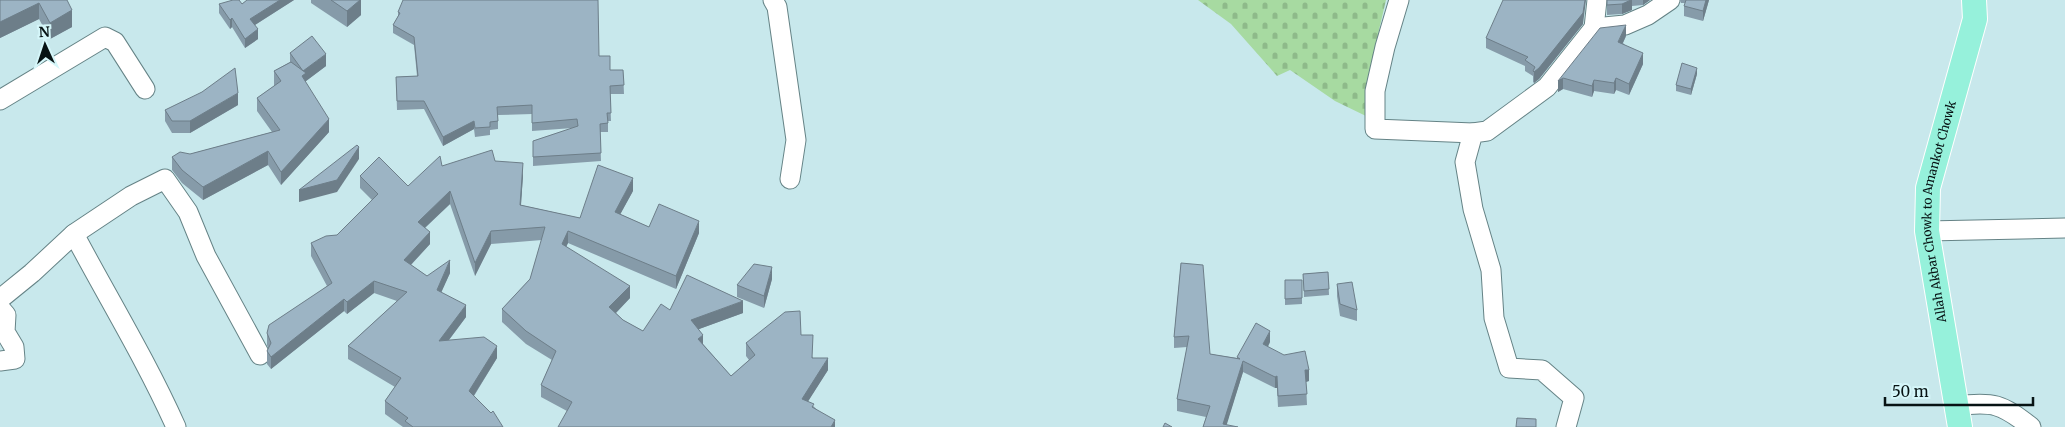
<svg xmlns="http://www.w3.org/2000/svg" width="2065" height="427" viewBox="0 0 2065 427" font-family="Merriweather,serif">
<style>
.cemetery{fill:url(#cemetery-stones)}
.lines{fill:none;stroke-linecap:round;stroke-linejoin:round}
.minor-casing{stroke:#658386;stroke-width:21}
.major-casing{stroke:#fff;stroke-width:26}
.minor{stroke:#fff;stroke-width:19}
.major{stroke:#96f1db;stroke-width:24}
.wall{fill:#869ba9}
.shaded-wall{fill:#6d7e89}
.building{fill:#9cb4c4;stroke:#6d7e89}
.labels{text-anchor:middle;stroke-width:5;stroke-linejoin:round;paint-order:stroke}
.street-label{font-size:12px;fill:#071314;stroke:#d5f6f9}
</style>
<defs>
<pattern id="cemetery-stones" width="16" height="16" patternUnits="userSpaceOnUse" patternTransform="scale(1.25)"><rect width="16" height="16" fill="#a7daa1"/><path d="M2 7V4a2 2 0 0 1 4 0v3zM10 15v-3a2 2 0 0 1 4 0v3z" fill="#8eba8a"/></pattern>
</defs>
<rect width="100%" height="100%" fill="#c8e8ec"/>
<path class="cemetery" d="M1198,0h188l-7,30 -11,87 -33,-16 -45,-31 -13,6 -46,-52z"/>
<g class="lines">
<defs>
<g id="minor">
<path d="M773,0l4,7 19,133 -6,39"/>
<path d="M1399,0l-14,47 -10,44v38l98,4"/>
<path d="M1594,28l3,-28"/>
<path d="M0,100l105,-63 10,5 30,47"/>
<path d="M1927,231l138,-3"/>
<path d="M74,234l57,-38 34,-17 23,33 18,44 54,99"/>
<path d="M0,299l32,-26 42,-39c34,64 72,126 102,193"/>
<path d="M0,308l6,7 -1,17 9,15 1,12 -15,2"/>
<path d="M1956,406c37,-5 46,-2 75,21"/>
<path d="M1566,427l8,-29 -32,-28 -33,-2 -15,-50 -3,-48 -18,-61 -8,-47 8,-29 14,-2 60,-44 47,-59 31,-3 23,-10 22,-15"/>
</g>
<g id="major">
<path id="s1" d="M1960,427l-33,-196 1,-43 47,-169 -1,-19"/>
</g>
</defs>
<use href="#minor" class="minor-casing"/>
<use href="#major" class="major-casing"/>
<use href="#minor" class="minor"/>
<use href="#major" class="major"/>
</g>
<g class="wall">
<path d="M0,0h67l5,27 -22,12 -11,-20 -39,19z"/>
<path d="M247,0h47l-39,25 3,14 -13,9 -13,-21 -2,2 -11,-16v-9h23z"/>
<path d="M311,0h50v15l-14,12 -36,-24z"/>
<path d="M1607,0h43l-7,5 -11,1v4l-10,4 -15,1z"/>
<path d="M1680,0h29l-6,21 -19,-5v-10l1,-3h-4z"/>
<path d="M398,12l201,44 11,14h13l1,24h-14l1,27h-3v11h-8l1,29 -68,5v-25l40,-13 -41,3v-17l-34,1v14l-8,1v5l-15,2 -1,-8 -31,17 -19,-37 -27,1 -1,-33 21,-1 -3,-31 -21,-12v-8l5,-9z"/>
<path d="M1583,24l-44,55 -5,4 -1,-1v-6l-8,-5v-5l-39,-18v-10z"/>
<path d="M1626,36l-3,7 20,21 -14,31 -13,-5 -2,4 -20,-3 -2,6 -29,-8 -5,3v-11z"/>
<path d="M290,53l36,13 -20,15v2l23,49 -48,53 -13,-20 -65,35 -21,-17 -10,-13v-13l18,-3 82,-22 -15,-21v-13l17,-12v-15l16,-9z"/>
<path d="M1697,74l-6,21 -15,-4v-6z"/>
<path d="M238,105l-48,28h-18l-7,-12v-11z"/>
<path d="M495,161l28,14 -2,30 59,13 53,-27 -13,23 29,13 50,6 -23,56 -108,-46 -2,3 64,52 -14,15 7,7 20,11 27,-21 73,3 -44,16 4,15 28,32 18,-16 -3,-4v-13l55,-8 12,23 15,12 -20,31 27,26 -268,-16 -26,-14v-12l11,-25 -26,-16 -24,-22v-13l28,-30 12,-39 -51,4 -16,32 -25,-72 -25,24 5,16 -19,21 16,11 23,-3 -9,19 25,25 -17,23 48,18 -23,38 29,31h-100l-18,-13v-13l10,-14 -47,-28v-13l49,-45 -23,-8 -27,21 -3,-3 -73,58 -4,-5v-13l1,-3 -1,-3v-12l60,-47 -16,-30v-13l26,-8 35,-35 -12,-12v-12l48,10 34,-20z"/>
<path d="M1181,263l29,91 27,4v-1l33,-15 -2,5 41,34 -3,1 1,23 -29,2 -1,-19h-2l-32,-16 -17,53 -23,2 3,-10 -29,-6v-12l10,-52 -13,1v-11z"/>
<path d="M1328,272l1,23 -25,2 -1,-23z"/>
<path d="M772,279l-8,29 -27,-11v-12z"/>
<path d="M1285,280h17v24l-17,1z"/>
<path d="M1337,284l20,26v11l-17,-5 -3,-20z"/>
</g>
<g class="shaded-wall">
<path d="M280,0h14l-44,28v-9z"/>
<path d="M360,0h1v15l-14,12v-16z"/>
<path d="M1585,0h1l-3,24 -44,55 -5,4v-11z"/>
<path d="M1631,0h1v10l-10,4v-10z"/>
<path d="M1643,0h7l-7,5z"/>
<path d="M1706,0h3l-6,21v-10z"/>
<path d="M39,3v16l-39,19v-16z"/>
<path d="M72,10v17l-22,12v-16z"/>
<path d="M232,18v9l-2,2v-9z"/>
<path d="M1626,25v11l-8,17v-11z"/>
<path d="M258,29v10l-13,9v-9z"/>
<path d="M1643,53v11l-14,31v-11z"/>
<path d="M326,54v12l-20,15v6l-4,-11 1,-5z"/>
<path d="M1697,68v6l-6,21v-6z"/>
<path d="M1563,78v11l-5,3v-11z"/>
<path d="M1616,78v12l-2,4v-11z"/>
<path d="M1594,80v11l-2,6v-11z"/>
<path d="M238,93v12l-48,28v-12z"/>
<path d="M329,119v13l-48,53v-13z"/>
<path d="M474,121v8l-31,17v-9z"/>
<path d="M359,147v12l-22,33 -38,10v-12z"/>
<path d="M268,151v14l-65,35v-13z"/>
<path d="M523,163v12l-3,43v-13z"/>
<path d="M633,178v13l-18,33v-12z"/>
<path d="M450,191v13l-32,30v-12z"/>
<path d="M699,221v12l-23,56v-13z"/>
<path d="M491,231v13l-16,32v-13z"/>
<path d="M568,231v12l-6,13v-12z"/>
<path d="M430,232v12l-26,28v-12z"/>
<path d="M450,260v13l-13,29v-12z"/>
<path d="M772,267v12l-8,29v-12z"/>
<path d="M374,281v12l-27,21v-12z"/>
<path d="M630,286v12l-21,22v-13z"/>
<path d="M344,299v12l-73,58v-12z"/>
<path d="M743,301v12l-52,19v-12z"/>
<path d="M466,305v12l-27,36v-12z"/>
<path d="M1270,331v11l-7,13v-11z"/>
<path d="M703,335v12l-5,-8z"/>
<path d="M497,346v12l-28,45v-12z"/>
<path d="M828,358v12l-26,41v-12z"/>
<path d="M1243,361v11l-17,55 -3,-3z"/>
<path d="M1305,370h4v11l-4,1z"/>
<path d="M1277,376v12h-2v-11z"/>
<path d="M835,420v7h-4z"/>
</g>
<g class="building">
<path d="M0,0h67l5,10 -22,13 -11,-20 -39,19z"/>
<path d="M233,0h6l3,4 5,-4h33l-30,19 8,10 -13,10 -13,-21 -2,2 -11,-16z"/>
<path d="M331,0h29l-13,11z"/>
<path d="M403,0h195l1,56h11v14h13l1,15 -14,1 1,27h-4l1,10 -8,1 1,29 -68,4v-16l45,-15 -1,-7 -45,4v-18l-35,2 1,14 -8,1v5l-15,1 -1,-7 -31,16 -19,-36h-27l-1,-24 22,-1 -4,-39 -21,-12 7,-12 -2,-1z"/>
<path d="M1503,0h82l-2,13 -44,55 -5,4 -1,-1 2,-4 -10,-7 3,-3 -42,-19z"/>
<path d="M1607,0h24l-9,4 -15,1z"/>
<path d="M1686,0h20l-3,11 -19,-5z"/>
<path d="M1626,25l-8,17 25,11 -14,31 -13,-6 -2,5 -20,-3 -2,6 -29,-8 -5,3 42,-53z"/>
<path d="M312,36l14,18 -23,17 -13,-18z"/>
<path d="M291,62l15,11 -4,3 27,43 -48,53 -13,-21 -65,36 -21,-17 -10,-13 8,-5 10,2 90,-24 -23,-32 24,-17 -7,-10z"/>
<path d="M1682,63l15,5 -6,21 -15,-4z"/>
<path d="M235,68l3,25 -48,28h-18l-7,-11 37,-18z"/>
<path d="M357,145l2,2 -22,33 -38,10z"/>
<path d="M492,150l3,11 28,2 -3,42 60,13 18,-53 35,13 -18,34 34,15 10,-23 40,17 -23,55 -108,-45 -6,13 68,42 -21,21 14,13 20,11 18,-27 9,6 17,-35 56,26 -52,19 12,15 -5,4 33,37 24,-21 -9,-12 39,-31 15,-1 1,24h12l-1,23h16l-26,41 12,5 -2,3 23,13 -4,7h-273l14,-25 -31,-17 15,-34 -30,-20 -24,-22 28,-30 15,-52 -54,4 -16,32 -25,-72 -32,31 12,10 -26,28 23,16 23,-16 -13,30 29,15 -27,36 45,-4 13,9 -28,45 22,22 2,-2 10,16h-90l-8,-6 3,-3 -23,-17 16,-23 -53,-32 59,-54 -33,-11 -27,21 -3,-3 -73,58 -4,-6 4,-8 -4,-10 2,-8 63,-42 -21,-40 15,-7 11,-1 41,-41 -18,-18 19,-19 29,29 32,-30 2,10z"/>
<path d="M1181,263l22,2 7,89 30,5 -3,-2 19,-34 14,8 -7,13 21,11 21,-4 4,19h-4l2,24 -29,2 -1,-20 -2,1 -32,-16 -20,63 15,3h-35l7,-21 -33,-7 12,-63 -15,1z"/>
<path d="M754,264l18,3 -8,29 -27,-11z"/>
<path d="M1328,272l1,17 -25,2 -1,-17z"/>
<path d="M1285,280h17v18l-17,1z"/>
<path d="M1352,282l5,28 -17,-6 -3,-20z"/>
<path d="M1517,418l19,1v8h-20z"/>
<path d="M1165,423l7,4h-9z"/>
</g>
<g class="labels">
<g class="street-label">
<text dy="4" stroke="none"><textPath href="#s1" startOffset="219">Allah Akbar Chowk to Amankot Chowk</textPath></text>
</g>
</g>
<g transform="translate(45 45) rotate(357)" stroke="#d5f6f9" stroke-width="4" paint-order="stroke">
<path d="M0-4L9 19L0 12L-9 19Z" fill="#071314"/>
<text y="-8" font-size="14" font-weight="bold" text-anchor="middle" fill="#071314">N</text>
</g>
<path d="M1885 397v8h148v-8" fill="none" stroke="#071314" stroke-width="2.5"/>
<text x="1892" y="397" font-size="15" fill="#071314" stroke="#d5f6f9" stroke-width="4" paint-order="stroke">50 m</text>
</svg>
